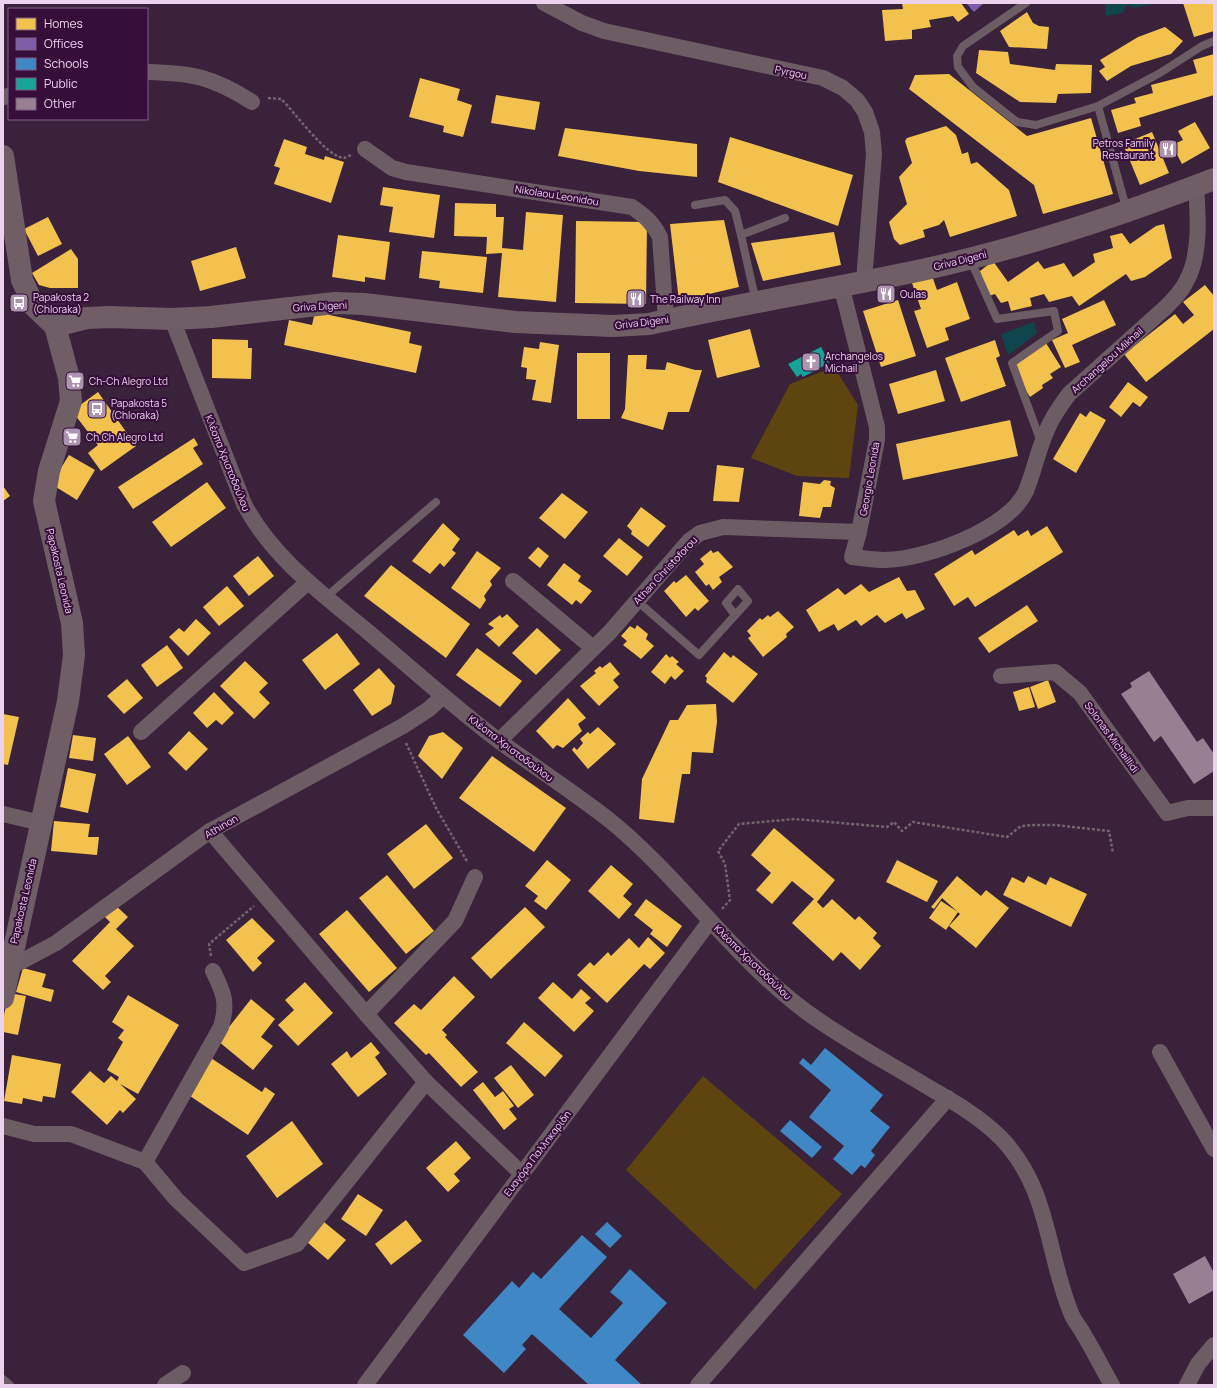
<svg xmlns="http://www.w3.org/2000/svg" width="1217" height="1388" viewBox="0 0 1217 1388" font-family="Manrope,sans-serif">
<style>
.green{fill:#5e4510}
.water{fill:#11454d}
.homes{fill:#f2c14e}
.offices{fill:#7b5ea7}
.schools{fill:#3f88c5}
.public{fill:#17a398}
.building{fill:#978092}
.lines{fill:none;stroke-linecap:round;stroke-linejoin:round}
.path{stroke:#72656c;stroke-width:2.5;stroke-dasharray:3 2;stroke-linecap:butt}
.service{stroke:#6b5d63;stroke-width:8}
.minor{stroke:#6b5d63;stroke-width:16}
.secondary{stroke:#6f5e66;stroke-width:22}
.labels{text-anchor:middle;stroke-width:4;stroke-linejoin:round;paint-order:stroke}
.street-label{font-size:10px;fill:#ecd2ed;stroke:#370e3a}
.poi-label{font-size:10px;fill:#ecd2ed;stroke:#370e3a;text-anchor:start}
</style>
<rect width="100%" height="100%" fill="#39223a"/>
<g class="green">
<path d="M834,367l24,38 -9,73 -52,-2 -46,-18 39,-74z"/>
<path d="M703,1076l139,118 -87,96 -129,-120z"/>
</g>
<g class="water">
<path d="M1105,3h49v1l-21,4 -3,-3 -4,1 -3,7 -17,3z"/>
<path d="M1034,322l3,11 -29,22 -7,-21z"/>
</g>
<g class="homes">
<path d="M902,3h59l8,11 -11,8 -5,-6 -24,4 2,7 -19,3v9l-27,2 -3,-31 21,-1z"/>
<path d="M1183,3h31v28l-20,6z"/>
<path d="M1027,12l6,11 6,3 10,1 -2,22 -38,-2 -9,-16z"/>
<path d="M1165,27l18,14 -12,13 -40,12 -24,15 -8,-10 6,-4 -5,-7 38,-23z"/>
<path d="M979,50l29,2 2,12 45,6 1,-6 36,1 -1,28 -33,1 -2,9 -36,-1 -44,-29z"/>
<path d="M1214,54v41l-75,23 2,8 -23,7 -7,-23 25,-7 -2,-5 19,-5 -2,-8 46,-12 -4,-13z"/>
<path d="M949,74l78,62 64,-18 22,76 -70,20 -9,-29 -125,-96 6,-14z"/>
<path d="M420,78l40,11 -3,11 15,5 -9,32 -20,-5 1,-6 -35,-9z"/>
<path d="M496,95l44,7 -5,28 -44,-7z"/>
<path d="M1195,122l15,26 -28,16 -10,-19 11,-5 -5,-9z"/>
<path d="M946,126l10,9 6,19 6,-2 3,12 6,-2 32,28 8,26 -67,21 -6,-17 -5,5 -16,5 2,7 -25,8 -6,-6 -5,-17 18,-18 -8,-27 13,-14 -7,-22 2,-3z"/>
<path d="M565,128l132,16v33l-58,-6 -81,-15z"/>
<path d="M1152,132l17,41 -29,12 -17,-41z"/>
<path d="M730,137l123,38 -15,51 -120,-44z"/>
<path d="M284,139l23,8 -2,7 19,6 1,-4 19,6 -13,41 -57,-19 6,-16 -6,-2z"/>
<path d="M383,187l57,8 -6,43 -45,-6 4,-25 -13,-2z"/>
<path d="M455,203l41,1v13h8l-2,31 21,2 3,-38 37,3 -7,87 -58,-5 4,-44 -16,1 1,-17 -33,-1z"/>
<path d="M48,217l14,27 -24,12 -14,-27z"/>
<path d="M724,220l15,67 -60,14 -9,-77z"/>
<path d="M576,221l71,1 -1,82 -71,-1z"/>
<path d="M1164,224l8,34 -27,19 -14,4 -5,-7 -47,32 -7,-10 -23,6 -5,-8 -14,4 2,8 -21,5 -3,-10 -7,2 -6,-9 -9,3 -6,-26 13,-10 15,21 30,-21 6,8 20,-6 9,14 22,-15 -2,-8 20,-6 -3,-12 12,-3 8,11 26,-18z"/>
<path d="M834,232l7,33 -78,16 -12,-38z"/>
<path d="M338,235l52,7 -5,38 -20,-3v5l-33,-5z"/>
<path d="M236,247l10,31 -46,13 -9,-30z"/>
<path d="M71,249l7,10v29h-28l-11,-3 -7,-12z"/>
<path d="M422,251l65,6 -4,36 -44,-5 1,-7 -21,-3z"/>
<path d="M932,276l5,14 20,-8 13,37 -25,9 4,12 -22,8 -13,-37 7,-2 -9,-26z"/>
<path d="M1205,285l9,11v33l-68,53 -22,-28 51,-40 8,10 11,-9 -11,-13z"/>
<path d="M898,300l18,56 -35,11 -18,-56z"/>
<path d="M1104,300l12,25 -44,20 8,17 -15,6 -13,-28 16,-7 -6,-14z"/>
<path d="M315,312l96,20 -2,11 13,3 -6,27 -132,-28 5,-25 23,5z"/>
<path d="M750,329l10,38 -43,11 -9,-38z"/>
<path d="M212,339l36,1v8h4l-1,31 -39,-1z"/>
<path d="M995,340l5,16 -4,2 10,28 -45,16 -16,-44z"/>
<path d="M1044,340l17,27 -11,7 3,4 -11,7 1,3 -13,9 -21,-34z"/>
<path d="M540,342l19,3 -8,58 -19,-3 4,-20 -10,-1 1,-11 -6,-1 3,-20 15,2z"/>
<rect x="577" y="353" width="33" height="66"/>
<path d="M628,355h19l-1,14 19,1 2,-8 28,8h7l-13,42h-21l-5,18 -42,-12 4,-9z"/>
<path d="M936,370l9,31 -47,13 -9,-30z"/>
<path d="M1128,382l20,15 -8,10 -7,-5 -12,15 -12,-10z"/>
<path d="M98,392l38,54 -35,25 -13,-18 10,-8 -26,-34z"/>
<path d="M1090,411l16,9 -30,53 -23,-14 27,-46 6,4z"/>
<path d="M1010,420l8,36 -115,24 -7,-36z"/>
<path d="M194,438l4,7 -5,3 10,16 -70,45 -15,-22z"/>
<path d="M69,455l26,15 -18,30 -26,-16z"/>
<path d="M717,465l27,3 -5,34 -26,-1z"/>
<path d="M824,480l7,1 -1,4 5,3 -4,19h-8l-3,11 -21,-2 4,-34 17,2z"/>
<path d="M207,482l19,26 -55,39 -19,-25z"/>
<path d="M3,486l7,10 -7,5z"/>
<path d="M562,493l26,19 -23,27 -26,-21z"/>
<path d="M641,507l25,19 -18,21 -17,-13 1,-3 -5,-5z"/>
<path d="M443,523l17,16 -8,11 4,3 -12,14 -4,-4 -10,11 -18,-13z"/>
<path d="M1047,526l16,26 -88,55 -7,-10 -14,9 -20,-32 38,-24 3,5 39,-25 4,6 10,-6 3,6z"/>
<path d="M619,538l24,19 -16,19 -24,-20z"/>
<path d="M538,547l11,9 -9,12 -12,-10z"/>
<path d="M711,550l2,3 5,-2 15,16 -14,10 3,5 -9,8 -4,-6 -3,2 -11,-14 9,-8 -4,-5z"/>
<path d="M477,551l24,17 -11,13 2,4 -8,11 2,4 -6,9 -29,-21z"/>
<path d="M258,556l16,20 -25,20 -16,-20z"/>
<path d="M564,563l17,13 -3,5 14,10 -11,13 -5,-4 -4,5 -25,-20z"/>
<path d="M391,565l79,59 -24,34 -82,-62z"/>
<path d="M686,575l23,26 -11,10 -3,-3 -9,9 -22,-26 10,-10 2,2z"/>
<path d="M899,577l8,14 8,-1 10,19 -19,10 -4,-6 -17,10 -8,-8 -16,11 -5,-6 -18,11 -4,-7 -15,8 -13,-22 32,-22 7,7 16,-11 8,8z"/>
<path d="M227,586l17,20 -25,20 -16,-19z"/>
<path d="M1027,605l11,16 -49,32 -11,-15z"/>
<path d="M778,611l16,16 -8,7 1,3 -24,20 -15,-19 3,-2 -4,-5 13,-13 2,2 6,-5 2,2z"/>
<path d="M507,614l12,12 -20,21 -14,-13 9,-6 -6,-4 12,-9 2,3z"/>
<path d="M196,619l15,14 -23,23 -19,-19 10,-9 5,4z"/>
<path d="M637,625l11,9 -2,5 8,7 -13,13 -18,-14 4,-4 -6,-5 9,-10 5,3z"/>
<path d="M537,628l24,22 -25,25 -24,-22z"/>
<path d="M337,633l23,31 -35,26 -23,-30z"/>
<path d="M167,645l16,23 -26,19 -16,-22z"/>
<path d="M477,648l45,33 -22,26 -44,-32z"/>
<path d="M724,652l7,6 2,-3 25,19 -25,29 -27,-21 1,-4 -2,-2z"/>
<path d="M666,654l4,4 2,-2 7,6 -3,2 8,7 -9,9 -4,-4 -6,8 -14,-12z"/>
<path d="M245,661l23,22 -9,9 11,11 -16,16 -34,-33z"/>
<path d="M610,662l10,12 -7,6 6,7 -20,19 -19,-20 16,-13 -2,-2 6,-5 2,2z"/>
<path d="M379,668l16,18 -4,18 -19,12 -19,-26z"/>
<path d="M127,679l16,19 -19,16 -17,-18z"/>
<path d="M1048,680l8,22 -18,7 -8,-22z"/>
<path d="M1029,687l6,20 -16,4 -6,-19z"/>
<path d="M214,692l20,21 -12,12 -6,-5 -9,8 -14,-15z"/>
<path d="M568,698l18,20 -8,6 4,7 -19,17 -6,-3 -4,4 -17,-18z"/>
<path d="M716,704l1,18 -4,31 -21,-1 -2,22h-8l-8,49 -35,-4 3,-40 28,-59h8l9,-15z"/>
<path d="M3,714l16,3 -11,48 -5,-1z"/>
<path d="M598,727l18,17 -28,25 -16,-19 2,-3 3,3 6,-7 -3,-4 8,-7 2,2z"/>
<path d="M189,731l19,18 -22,22 -18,-18z"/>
<path d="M443,732l20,16 -21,31 -24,-23 11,-20z"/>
<path d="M73,735l23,3 -3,23 -24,-3z"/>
<path d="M128,736l23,31 -24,18 -23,-31z"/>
<path d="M492,756l74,52 -32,44 -75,-54z"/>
<path d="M68,768l28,6 -8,39 -28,-6z"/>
<path d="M54,821l36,3 -2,13h11l-2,18 -46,-4z"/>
<path d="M426,824l27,34 -39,31 -27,-35z"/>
<path d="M774,828l61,52 -18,22 6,6 9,-9 23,21 4,-4 18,17 -4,5 8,8 -21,24 -19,-18 -8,9 -41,-38 22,-24 -22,-18 -20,23 -16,-14 15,-17 -20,-18z"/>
<path d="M547,860l24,20 -25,30 -12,-9 4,-5 -13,-10z"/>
<path d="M897,860l41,21 -11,21 -41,-20z"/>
<path d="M611,865l22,19 -10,12 9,8 -13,15 -31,-28z"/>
<path d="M387,875l47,56 -28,23 -47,-56z"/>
<path d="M957,876l24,20 5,-6 23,18 -33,40 -27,-22 11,-12 -18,-16 -8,11 -3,-2z"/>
<path d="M1028,876l18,9 4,-8 37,17 -16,33 -68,-32 9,-18 12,6z"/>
<path d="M646,899l36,27 -15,21 -17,-13 3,-4 -19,-15z"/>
<path d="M941,901l17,11 -12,18 -17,-12z"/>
<path d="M113,903l15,14 -12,12 18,17 -29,30 6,6 -8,8 -31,-29 38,-39 -8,-8z"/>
<path d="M525,907l20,20 -54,52 -20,-21z"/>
<path d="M347,910l50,58 -28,24 -50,-58z"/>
<path d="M252,918l23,23 -18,17 5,5 -9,9 -27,-32z"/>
<path d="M648,937l17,16 -15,16 -6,-5 -37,39 -30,-28 13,-13 4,4 14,-14 3,4 18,-18 10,10z"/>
<path d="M23,968l23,6 -4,13 12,3 -3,12 -35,-10z"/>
<path d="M454,976l21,21 -33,33 5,5 -2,2 33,35 -17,15 -32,-34 -3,2 -32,-32 20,-19 7,6z"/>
<path d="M305,982l28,31 -35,33 -20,-21 16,-15 -9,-10z"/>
<path d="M553,982l19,17 9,-10 10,9 -6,5 9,8 -20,21 -36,-34z"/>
<path d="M9,993l17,3 -8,39 -15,-3v-13z"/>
<path d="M128,995l51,30 -41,69 -18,-10 16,15 -13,14 -3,-3 -13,15 -36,-33 19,-21 14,12 7,-7 6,5 2,-4 -12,-7 16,-28 -5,-4 6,-8 -12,-8z"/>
<path d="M251,999l24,20 -14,18 12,9 -20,24 -35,-29z"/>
<path d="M524,1022l39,34 -18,21 -39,-34z"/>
<path d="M371,1042l9,11 -5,4 12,17 -29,23 -27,-33 16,-13 4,7z"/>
<path d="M12,1055l49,9 -6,34 -12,-2 -1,6 -19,-4 -1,6 -18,-3z"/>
<path d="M211,1058l51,34 3,-5 10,7 -27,41 -61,-41z"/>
<path d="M511,1065l23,30 -16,13 -24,-30z"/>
<path d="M483,1082l12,15 8,-6 11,15 -5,3 8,10 -13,11 -31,-40z"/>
<path d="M292,1121l31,43 -46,34 -31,-42z"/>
<path d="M456,1141l15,17 -17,16 6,7 -12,11 -22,-24z"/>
<path d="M358,1194l25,16 -17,26 -25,-17z"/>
<path d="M406,1220l16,21 -31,24 -16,-21z"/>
<path d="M324,1222l22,18 -18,20 -21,-18z"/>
</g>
<path class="offices" d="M966,3h18l-10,9z"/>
<g class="schools">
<path d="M825,1048l58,47 -13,16 20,16 -19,24 4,4 -10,13 -4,-3 -9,10 -19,-16 11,-13 -35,-29 22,-27 -32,-27 4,-5 8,7z"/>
<path d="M790,1120l32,27 -10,11 -32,-27z"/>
<path d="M607,1222l15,14 -12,12 -15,-14z"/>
<path d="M582,1235l25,22 -48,52 32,29 32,-35 -13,-11 20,-23 37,34 -52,57 27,25h-53l-57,-51 -10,11 4,4 -22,24 -41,-38 49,-54 7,7 14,-16 8,7z"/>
</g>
<path class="public" d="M821,347l8,16 -26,14 -2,-3 -4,3 -9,-13z"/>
<g class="building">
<path d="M1149,671l48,71 6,-4 11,16v17l-20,13 -33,-48 -7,6 -33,-48 11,-7 -2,-4z"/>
<path d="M1205,1256l9,17v17l-25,14 -16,-30z"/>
</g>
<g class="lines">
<g class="path">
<path d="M268,98l13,1c14,13 45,58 63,59l7,-3"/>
<path d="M406,743l30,65 32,55"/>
<path d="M722,909l8,-9 -5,-36 -7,-13 21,-27 56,-5 92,8 7,-5 8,9 11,-9 94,15 14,-11 13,-1h21l54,6 4,22"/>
<path d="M211,956l-2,-12 45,-38"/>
</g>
<g class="service">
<path d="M1026,3l-63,43 -6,10 1,11 15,20 44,35 19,3 62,-19 62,-33 42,-27 12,-5"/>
<path d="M1098,106l29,105"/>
<path d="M695,205l30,-5 10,11 6,24"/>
<path d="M970,259l27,60 57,-8 4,20 -46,32 29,79"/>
<path d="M756,302l-15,-67 44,-17"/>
<path d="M326,597l110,-95"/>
<path d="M636,600l63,55 49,-54 -10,-12 -12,14 9,12"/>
<path d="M3,1379l7,6"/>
</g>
<g class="minor">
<path d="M544,3l38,20 22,8 219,47 20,10 14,12 8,12 7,20 2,22 -10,127"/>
<path d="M147,72c46,1 66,5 105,30"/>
<path d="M3,97l6,-1"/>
<path d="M365,149l27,19 14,4 226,35c13,9 21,16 28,30l6,83"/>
<path d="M841,285l36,142v13l-18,92 -7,25c11,1 23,3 33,3 39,0 124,-31 141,-69 8,-20 12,-41 21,-61 5,-13 13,-24 22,-36l97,-87c8,-8 16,-16 21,-27 14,-26 11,-66 9,-94"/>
<path d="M172,319l72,185c28,53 77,89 123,127 44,37 86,75 132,110 36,26 74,51 109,78 70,56 123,136 196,191 39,29 83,52 124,77 26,15 52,30 73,51 49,51 45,114 70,175 3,8 9,14 13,22 10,16 18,33 28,50"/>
<path d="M513,581l80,67"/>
<path d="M1001,676l54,-4 25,21 87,120 21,-5h26"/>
<path d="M141,732l167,-150"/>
<path d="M499,741l111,-109 79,-91 11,-8 23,-6 136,5"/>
<path d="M3,814l38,9"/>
<path d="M210,831l156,183 60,68 96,92"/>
<path d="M9,968l47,-25 154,-112 193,-105 26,-17 13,-12"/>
<path d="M366,1014l89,-93 20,-44"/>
<path d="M1160,1052l54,97"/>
<path d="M3,1126l31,8h37l74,28 31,37 68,64 53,-19 129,-162"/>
<path d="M145,1162l76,-135c7,-24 3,-34 -8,-56"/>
<path d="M165,1385l18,-12"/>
<path d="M365,1385l345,-464"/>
<path d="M698,1385l250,-287"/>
<path d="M1187,1385l11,-21 16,-19"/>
</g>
<g class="secondary">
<path d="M3,156l19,124 12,26 21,20 14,52 2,23 -22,70 -5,30 28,122 2,32 -6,46 -65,297"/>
<path d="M55,326l32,-8 22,-1 63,2 39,-2 124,-14 29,1 151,18 98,4 36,-2c91,-20 183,-35 273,-54 100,-22 197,-54 292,-91"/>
</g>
</g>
<defs>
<symbol id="restaurant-square" viewBox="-11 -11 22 22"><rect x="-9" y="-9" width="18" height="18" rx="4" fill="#ad94ae" stroke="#370e3a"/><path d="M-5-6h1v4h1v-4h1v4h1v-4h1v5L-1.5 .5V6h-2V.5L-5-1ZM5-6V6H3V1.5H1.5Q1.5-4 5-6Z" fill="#fff"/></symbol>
<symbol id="bus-square" viewBox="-11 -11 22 22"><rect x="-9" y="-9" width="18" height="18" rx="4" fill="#ad94ae" stroke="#370e3a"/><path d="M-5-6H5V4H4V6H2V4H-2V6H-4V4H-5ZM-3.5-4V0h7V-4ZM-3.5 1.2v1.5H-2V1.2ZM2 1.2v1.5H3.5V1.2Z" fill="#fff"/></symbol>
<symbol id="church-square" viewBox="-11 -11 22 22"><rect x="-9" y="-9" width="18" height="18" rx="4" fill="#ad94ae" stroke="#370e3a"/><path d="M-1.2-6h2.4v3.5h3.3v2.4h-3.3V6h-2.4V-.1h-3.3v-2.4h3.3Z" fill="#fff"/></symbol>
<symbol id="supermarket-square" viewBox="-11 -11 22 22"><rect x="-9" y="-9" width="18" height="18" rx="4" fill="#ad94ae" stroke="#370e3a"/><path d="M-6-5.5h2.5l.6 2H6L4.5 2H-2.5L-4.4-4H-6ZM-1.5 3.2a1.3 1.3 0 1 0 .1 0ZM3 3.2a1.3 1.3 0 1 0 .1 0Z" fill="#fff"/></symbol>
</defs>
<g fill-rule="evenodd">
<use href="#restaurant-square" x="1157" y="138" width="22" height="22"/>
<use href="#restaurant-square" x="875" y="283" width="22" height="22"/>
<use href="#restaurant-square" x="625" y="288" width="22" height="22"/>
<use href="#bus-square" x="8" y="292" width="22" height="22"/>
<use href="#church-square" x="800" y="351" width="22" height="22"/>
<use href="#supermarket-square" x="64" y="370" width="22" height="22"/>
<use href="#bus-square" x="86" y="398" width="22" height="22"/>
<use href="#supermarket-square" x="61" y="426" width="22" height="22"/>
</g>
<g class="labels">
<g class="street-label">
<text transform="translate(791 72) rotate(12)" y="4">Pyrgou</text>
<text transform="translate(557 195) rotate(9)" y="4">Nikolaou Leonidou</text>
<text transform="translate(960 260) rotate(-14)" y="4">Griva Digeni</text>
<text transform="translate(320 306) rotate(-3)" y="4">Griva Digeni</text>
<text transform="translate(642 322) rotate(-7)" y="4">Griva Digeni</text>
<text transform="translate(1107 360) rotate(-42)" y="4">Archangelou Mikhail</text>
<text transform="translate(228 463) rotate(68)" y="4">Κλέοπα Χριστοδούλου</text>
<text transform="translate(869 479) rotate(-80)" y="4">Georgio Leonida</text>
<text transform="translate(665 570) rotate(-47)" y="4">Athan Christoforou</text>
<text transform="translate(60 571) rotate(77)" y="4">Papakosta Leonida</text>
<text transform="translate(1112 737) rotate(54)" y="4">Solonas Michaillidi</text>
<text transform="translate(511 748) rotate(37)" y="4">Κλέοπα Χριστοδούλου</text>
<text transform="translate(221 826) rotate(-30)" y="4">Athinon</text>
<text transform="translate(23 901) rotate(-77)" y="4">Papakosta Leonida</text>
<text transform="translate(753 962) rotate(44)" y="4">Κλέοπα Χριστοδούλου</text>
<text transform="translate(537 1153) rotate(-53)" y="4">Ευαγόρα Παλληκαρίδη</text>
</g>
<g class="poi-label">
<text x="1154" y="147" text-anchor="end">Petros Family<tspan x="1154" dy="12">Restaurant</tspan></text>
<text x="900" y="298">Oulas</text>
<text x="33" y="301">Papakosta 2<tspan x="33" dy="12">(Chloraka)</tspan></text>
<text x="650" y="303">The Railway Inn</text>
<text x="825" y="360">Archangelos<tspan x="825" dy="12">Michail</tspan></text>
<text x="89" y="385">Ch-Ch Alegro Ltd</text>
<text x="111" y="407">Papakosta 5<tspan x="111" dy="12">(Chloraka)</tspan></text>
<text x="86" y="441">Ch.Ch Alegro Ltd</text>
</g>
</g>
<rect width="1217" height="1388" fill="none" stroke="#ecd2ed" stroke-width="8"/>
<rect x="8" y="8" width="140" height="112" fill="#370e3a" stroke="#7f5c82"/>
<rect x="16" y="18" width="20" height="12" fill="#f2c14e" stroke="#7f5c82"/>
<text x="44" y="28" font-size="12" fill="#ecd2ed">Homes</text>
<rect x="16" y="38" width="20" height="12" fill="#7b5ea7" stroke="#7f5c82"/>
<text x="44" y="48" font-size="12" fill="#ecd2ed">Offices</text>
<rect x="16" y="58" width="20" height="12" fill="#3f88c5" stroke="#7f5c82"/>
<text x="44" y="68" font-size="12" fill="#ecd2ed">Schools</text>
<rect x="16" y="78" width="20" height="12" fill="#17a398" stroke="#7f5c82"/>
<text x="44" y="88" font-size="12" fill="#ecd2ed">Public</text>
<rect x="16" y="98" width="20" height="12" fill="#978092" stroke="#7f5c82"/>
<text x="44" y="108" font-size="12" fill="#ecd2ed">Other</text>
</svg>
